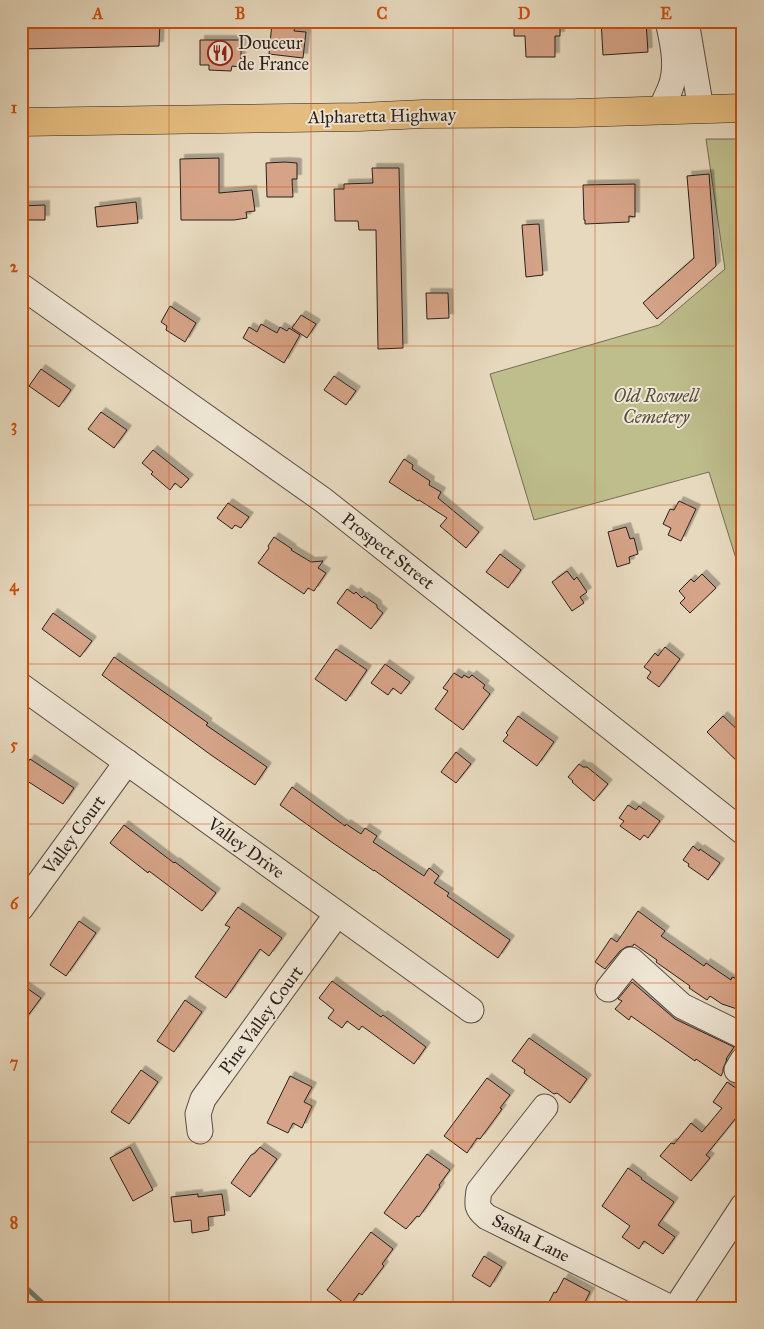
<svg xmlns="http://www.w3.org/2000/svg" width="764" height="1329" viewBox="0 0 764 1329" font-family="'IM FELL Great Primer',serif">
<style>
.green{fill:#bebd8c;stroke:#746e54}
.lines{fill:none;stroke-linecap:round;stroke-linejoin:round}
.stream{stroke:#6c7c73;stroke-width:5}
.building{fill:#d5a387;stroke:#2b1f1b;filter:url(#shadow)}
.minor-casing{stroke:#5a4e44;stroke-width:27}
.highway-casing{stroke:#2b1f1b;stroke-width:29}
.minor{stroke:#efe6d5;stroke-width:25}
.highway{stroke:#e4bc7f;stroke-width:28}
.grid{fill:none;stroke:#cc500e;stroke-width:1;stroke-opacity:0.55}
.labels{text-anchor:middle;stroke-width:4;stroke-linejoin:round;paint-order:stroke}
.poi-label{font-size:18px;fill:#2b1f1b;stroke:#efe6d5;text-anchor:start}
.street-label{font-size:18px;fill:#2b1f1b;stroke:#efe6d5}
.park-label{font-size:18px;font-style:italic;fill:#574e3d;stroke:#efe6d5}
.neatline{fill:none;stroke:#cc500e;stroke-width:2}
.grid-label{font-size:16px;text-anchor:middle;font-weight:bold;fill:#cc500e}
</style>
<defs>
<filter id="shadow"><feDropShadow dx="4.5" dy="-4.5" stdDeviation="0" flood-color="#0004"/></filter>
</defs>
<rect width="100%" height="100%" fill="#e7d9be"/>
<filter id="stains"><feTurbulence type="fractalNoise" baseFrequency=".004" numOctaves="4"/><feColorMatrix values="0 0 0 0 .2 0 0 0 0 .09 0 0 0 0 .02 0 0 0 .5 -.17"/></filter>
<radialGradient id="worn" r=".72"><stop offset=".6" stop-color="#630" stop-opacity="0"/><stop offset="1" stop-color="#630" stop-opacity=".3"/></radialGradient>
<path class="green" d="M706,139h37v442l-34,-109 -175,48 -44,-146 169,-49 66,-56z"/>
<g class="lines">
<path class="stream" d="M21,1283l27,25"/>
</g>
<g class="building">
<path d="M21,21h139l-1,25 -138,3z"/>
<path d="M514,21h46v15h-5v21h-29l-1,-21h-11z"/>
<path d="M601,21h45l2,31 -45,3z"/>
<path d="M272,23l23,3 -1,5 12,1 -3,26 -34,-4z"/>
<path d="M200,40h41v27l-9,-1 -1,5 -22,-1v-5h-9z"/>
<path d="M219,158v35l33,-3 3,21 -9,1 1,6 -13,2h-53l-1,-61z"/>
<path d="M285,162l12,1v16h-5l1,18h-26l-1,-34z"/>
<path d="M372,168h27l4,180 -25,1 -2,-119h-17l-1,-9h-23l-1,-32h10v-5l29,-1z"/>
<path d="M709,174l7,92 -59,53 -14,-16 51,-45 -7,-82z"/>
<path d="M635,184v33l-6,-1v6l-44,2v-4h-1l-1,-35z"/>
<path d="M136,202l2,21 -41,4 -2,-20z"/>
<path d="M45,205v15h-24v-14z"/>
<path d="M539,224l4,51 -17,2 -4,-52z"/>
<path d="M426,293h22l1,25 -22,1z"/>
<path d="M170,306l26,17 -11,19 -19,-12 1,-4 -6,-4z"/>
<path d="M301,315l15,9 -9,14 -15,-10z"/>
<path d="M261,324l16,9 3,-6 7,4 2,-3 11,7 -16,28 -41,-25 6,-11 8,5z"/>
<path d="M41,369l30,21 -12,17 -30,-21z"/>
<path d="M334,376l22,15 -10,14 -22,-15z"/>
<path d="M101,412l26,18 -13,18 -26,-19z"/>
<path d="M153,450l36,29 -8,9 -6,-5 -5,7 -19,-16 2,-2 -11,-9z"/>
<path d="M404,459l9,6 -1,4 18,12 -1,4 12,7 -3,6 41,34 -13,16 -26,-22 7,-8 -28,-18 -1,1 -29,-19z"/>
<path d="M679,501l17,8 -15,32 -13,-6 3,-7 -8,-4 7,-15 4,1z"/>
<path d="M228,503l21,14 -8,11 -6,-3 -3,4 -15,-11z"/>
<path d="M626,527l4,12 4,-1 4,16 -9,3 1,6 -13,4 -9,-35z"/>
<path d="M274,537l18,12 -1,1 20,12 12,-1 -5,7 8,5 -12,18 -6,-3 -4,6 -46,-31 11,-15 -1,-2z"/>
<path d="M500,554l21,16 -13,18 -22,-16z"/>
<path d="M567,571l7,9 3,-3 10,15 -7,5 4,6 -12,8 -20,-29z"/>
<path d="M702,574l14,14 -26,25 -10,-10 5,-5 -6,-7 12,-12 3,3z"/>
<path d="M347,589l7,5 2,-2 6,6 2,-2 13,9v3l6,5 -12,16 -34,-26z"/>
<path d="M53,613l39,28 -12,16 -38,-28z"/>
<path d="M665,647l15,12 -21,28 -12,-9 4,-6 -7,-5 11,-14 3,3z"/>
<path d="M336,649l31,21 -21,31 -31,-22z"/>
<path d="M114,657l94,66 -2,2 61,42 -12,18 -44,-30 -109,-80z"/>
<path d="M385,664l25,18 -9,12 -8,-6 -5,7 -17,-12z"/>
<path d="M454,673l8,5 2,-3 5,3 3,-3 13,10 -2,3 7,6 -27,36 -28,-21 13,-18 -5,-3z"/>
<path d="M518,716l36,26 -17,24 -34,-25 5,-6 -2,-2z"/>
<path d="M723,716l20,19v32l-36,-35z"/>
<path d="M456,752l15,12 -15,19 -15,-11z"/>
<path d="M30,759l44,29 -11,16 -42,-27v-5z"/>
<path d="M579,764l4,3h4l21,17 -14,17 -22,-19 1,-1 -5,-4z"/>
<path d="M292,787l53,39 1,-2 15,10 4,-6 12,8 -4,6 51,34 5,-8 10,8 -5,7 15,10 -2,3 63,44 -12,18 -124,-88v1l-41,-28 -53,-38z"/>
<path d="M628,805l8,5 3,-4 21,15 -12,17 -4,-3 -4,5 -20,-14 4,-5 -5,-3z"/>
<path d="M124,825l50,38 1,-1 41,31 -14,18 -53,-40 -1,2 -38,-30z"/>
<path d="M693,846l6,5 1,-2 20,14 -12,17 -20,-14 1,-2 -6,-4z"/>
<path d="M238,907l44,31 -13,18 -9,-7 -34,49 -31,-21 35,-50 -5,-2z"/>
<path d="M638,911l27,20 -4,5 43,30 2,-3 25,17 1,-3 11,4v30l-21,-7 -12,-8 -3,4 -18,-12 1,-2 -34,-24 1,-2 -23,-16 -1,2 -7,1 -6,4 -15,18 -10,-7 16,-24 6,4z"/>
<path d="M79,921l17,12 -30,43 -16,-11z"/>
<path d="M332,981l49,36 2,-2 43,32 -12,17 -52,-38 -3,4 -12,-9 -5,7 -14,-10 6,-8 -15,-12z"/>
<path d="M632,982l43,37 59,28 -8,12h1l-4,10v3l-2,4 -25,-17 -1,2 -64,-45 -2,4 -14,-11 7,-8 -4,-2z"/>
<path d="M21,984l20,14 -20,27z"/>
<path d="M185,1000l17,12 -28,40 -17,-11z"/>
<path d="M529,1038l58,41 -17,24 -13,-10 -3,1 -30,-21 1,-3 -13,-9z"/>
<path d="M141,1070l17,12 -29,42 -18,-12z"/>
<path d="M290,1076l22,11 -8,15 8,4 -10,22 -9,-5 -5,10 -21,-10z"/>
<path d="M487,1078l23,17 -10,13 2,1 -22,30 -3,-1 -10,15 -23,-17z"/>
<path d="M727,1082l16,11v30l-7,-5 -30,37 4,3 -19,23 -31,-25 11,-13 3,1 17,-21 11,9 20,-24 -9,-6z"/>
<path d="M130,1147l23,43 -20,11 -23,-43z"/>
<path d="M260,1147l17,12 -27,38 -19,-14 20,-28 4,-2z"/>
<path d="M427,1154l23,16 -11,15 1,2 -21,30 -2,-1 -11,13 -22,-16z"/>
<path d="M628,1168l14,10 -1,1 33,23 -16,23 17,12 -12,17 -19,-13 -5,8 -17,-12 8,-11 -28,-20z"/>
<path d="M198,1194v3l24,-3 3,21 -17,2 1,13 -17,3 -1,-13 -17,2 -3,-25z"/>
<path d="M371,1232l22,17 -11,15 2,2 -22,29 -3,-2 -10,14 -22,-17z"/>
<path d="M484,1256l18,11 -12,20 -18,-11z"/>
<path d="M564,1278l26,14 -8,16h-36l8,-16 2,1z"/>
</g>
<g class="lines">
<defs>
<g id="minor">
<path d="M686,21l15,88"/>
<path d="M660,111c3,-7 7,-15 10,-22 9,-22 3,-45 -2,-68"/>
<path d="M21,286l302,214 420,332"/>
<path d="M21,686l450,324"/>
<path d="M21,908l106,-146"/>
<path d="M608,989l23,-29 51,46 61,30"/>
<path d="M737,1070l6,-10"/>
<path d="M545,1107l-66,84c-2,14 -3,17 8,26l184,91"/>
<path d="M200,1131l-2,-17 5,-15 134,-185"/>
<path d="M676,1308l67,-102"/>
</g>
<path id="highway" d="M21,122l338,-5 64,-3 153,-1 167,-5"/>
</defs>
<use href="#minor" class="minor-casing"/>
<use href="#highway" class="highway-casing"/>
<use href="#minor" class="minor"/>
<use href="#highway" class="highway"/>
</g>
<path class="grid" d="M169,21v1287M311,21v1287M453,21v1287M595,21v1287M21,187h722M21,346h722M21,505h722M21,664h722M21,824h722M21,983h722M21,1142h722"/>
<defs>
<symbol id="restaurant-ring" viewBox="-11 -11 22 22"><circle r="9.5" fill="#efe6d5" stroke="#8f2418" stroke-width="1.5"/><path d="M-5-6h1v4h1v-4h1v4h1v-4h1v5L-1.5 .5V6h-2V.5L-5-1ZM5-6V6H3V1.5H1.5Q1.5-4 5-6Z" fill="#8f2418"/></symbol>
</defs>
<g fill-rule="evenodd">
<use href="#restaurant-ring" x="206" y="39" width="28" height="28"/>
</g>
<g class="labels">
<g class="poi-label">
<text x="238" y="49">Douceur<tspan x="238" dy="21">de France</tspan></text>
</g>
<g class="street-label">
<text transform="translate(382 116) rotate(-1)" y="6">Alpharetta Highway</text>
<text transform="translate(388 551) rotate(38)" y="6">Prospect Street</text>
<text transform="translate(74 835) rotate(-54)" y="6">Valley Court</text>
<text transform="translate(246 848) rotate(36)" y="6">Valley Drive</text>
<text transform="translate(261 1020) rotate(-54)" y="6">Pine Valley Court</text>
<text transform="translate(531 1238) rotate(27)" y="6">Sasha Lane</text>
</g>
<g class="park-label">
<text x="656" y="402">Old Roswell<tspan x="656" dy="21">Cemetery</tspan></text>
</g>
</g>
<rect width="764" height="1329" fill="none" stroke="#e7d9be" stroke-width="55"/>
<rect x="28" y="28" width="708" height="1274" class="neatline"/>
<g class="grid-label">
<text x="98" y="19">A</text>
<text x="240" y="19">B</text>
<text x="382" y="19">C</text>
<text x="524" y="19">D</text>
<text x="666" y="19">E</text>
<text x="14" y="113">1</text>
<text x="14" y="272">2</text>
<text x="14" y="431">3</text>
<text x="14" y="591">4</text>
<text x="14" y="750">5</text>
<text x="14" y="909">6</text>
<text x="14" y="1068">7</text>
<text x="14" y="1228">8</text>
</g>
<rect width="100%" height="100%" filter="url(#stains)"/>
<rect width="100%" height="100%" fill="url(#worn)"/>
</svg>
